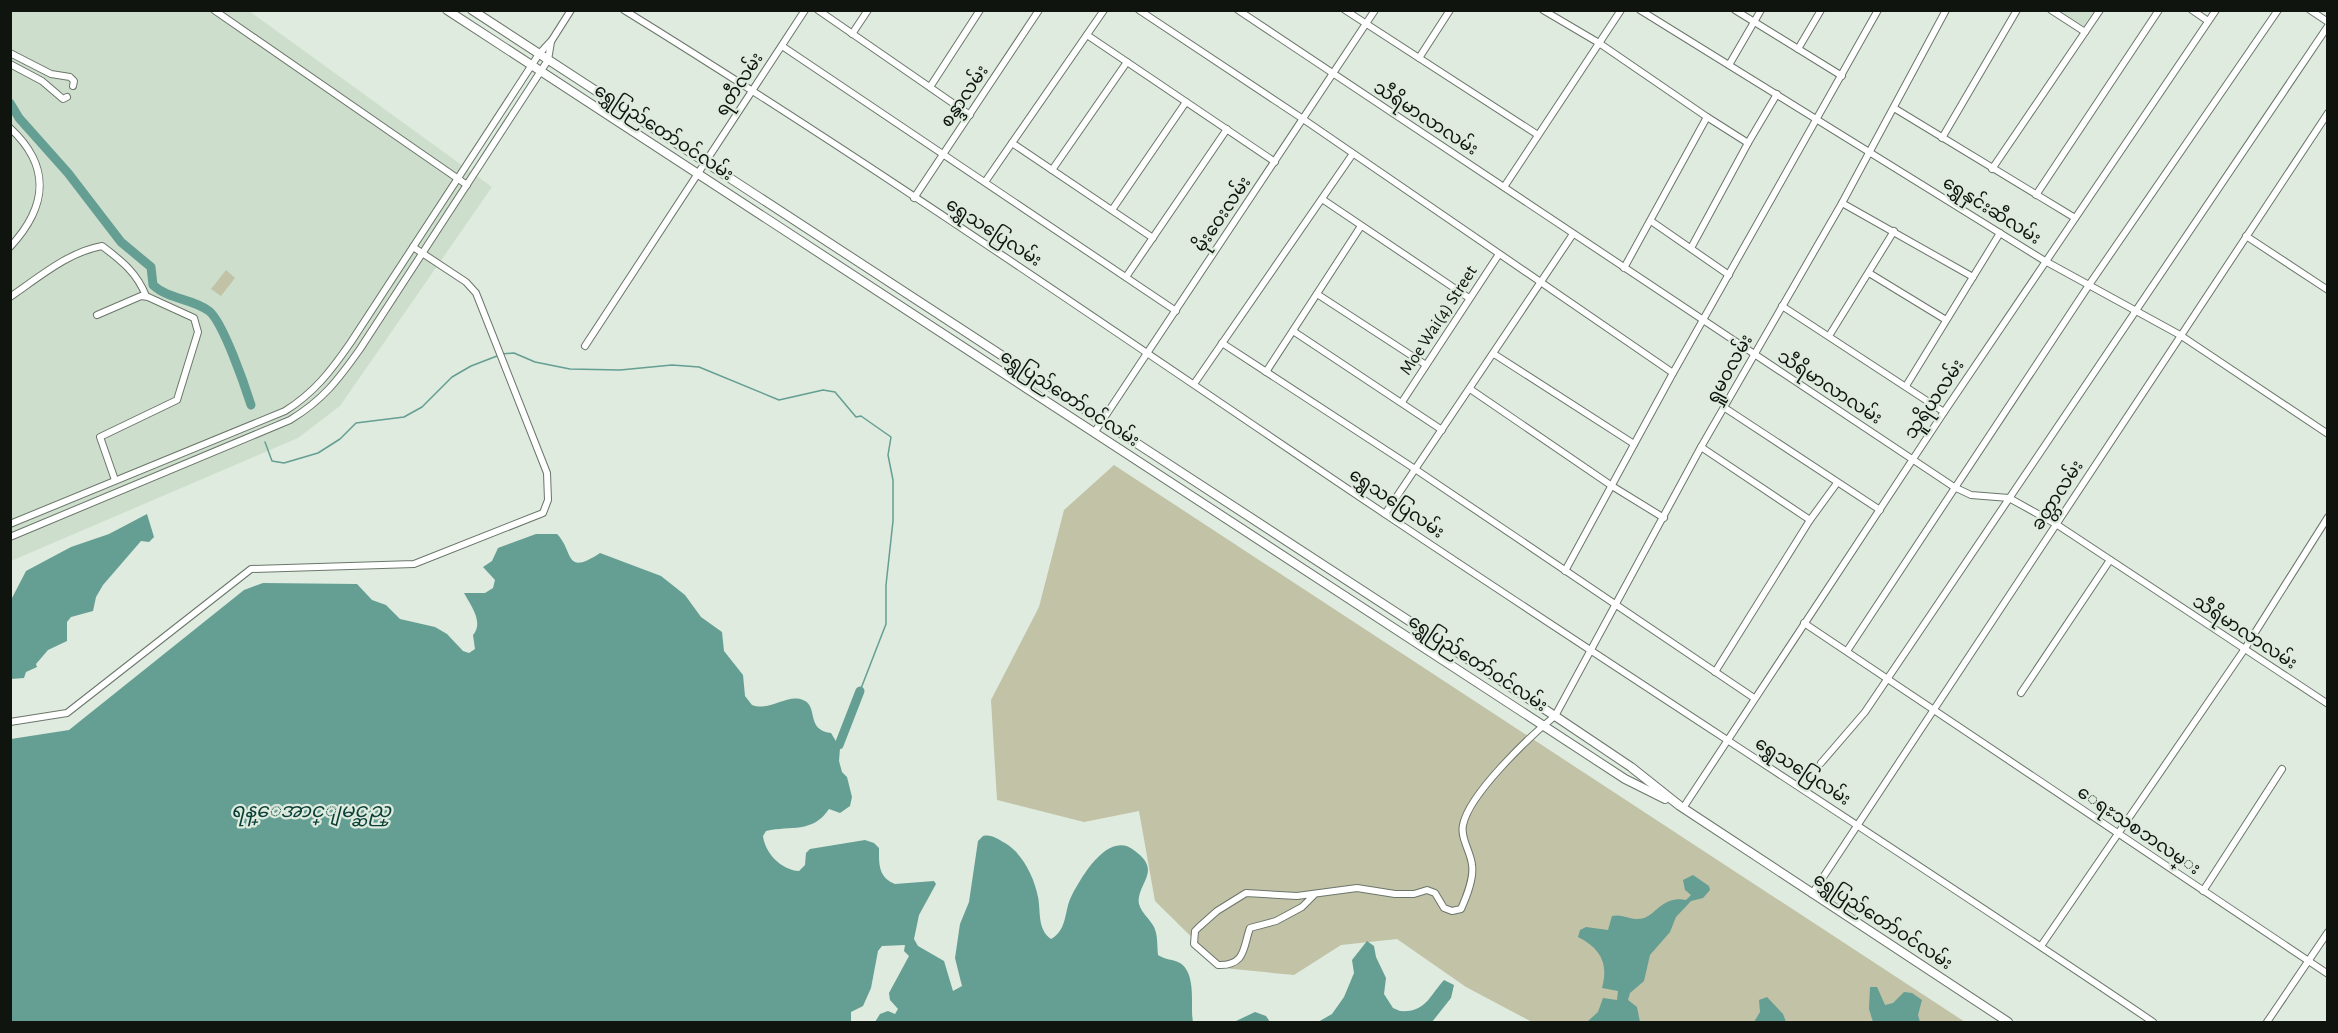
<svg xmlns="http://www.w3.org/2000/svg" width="2338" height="1033" viewBox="0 0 2338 1033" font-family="'Alegreya Sans','Noto Sans Myanmar',sans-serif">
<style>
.built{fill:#cddfcc}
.green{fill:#c1c2a6}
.water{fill:#659e93}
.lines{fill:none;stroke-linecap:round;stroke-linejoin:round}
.stream{stroke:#659e93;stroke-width:1.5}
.river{stroke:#659e93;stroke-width:9}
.minor-casing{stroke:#6b766b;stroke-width:8}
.major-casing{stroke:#6b766b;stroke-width:10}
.minor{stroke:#fff;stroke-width:6}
.major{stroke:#fff;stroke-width:8}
.labels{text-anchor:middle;stroke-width:4.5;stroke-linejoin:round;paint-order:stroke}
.street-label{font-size:18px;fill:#0f140f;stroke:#deebde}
.water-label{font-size:20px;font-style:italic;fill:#093f37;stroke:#deebde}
</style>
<rect width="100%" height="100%" fill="#deebde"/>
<g class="built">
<path d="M11,11h238l243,176 -152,219 -42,32 -287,123z"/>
<path d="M2059,11h36l-11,15z"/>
</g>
<g class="green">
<path d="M226,270l9,8 -14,18 -10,-7z"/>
<path d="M1114,465l851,557h-433l-66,-35 -69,-48 -56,6 -47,30 -71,-7 -68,-67 -16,-90 -55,11 -87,-22 -6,-100 48,-93 25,-97z"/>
</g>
<g class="water">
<path d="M147,514l7,23 -5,5 -8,-1 -38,44 -7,12 -3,14 -22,6 -4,5v19l-19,9 -12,14 1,3 -11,5 -2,6 -13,1v-79l15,-29 45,-24 38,-13z"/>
<path d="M536,534h21c17,17 7,43 43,19l61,23 24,19 16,22 21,15 2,19 19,24 2,21 7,9c18,7 35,-12 51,-5 16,6 2,30 28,33l9,15 -1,13 3,11 5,5 5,20 -2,9 -10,7 -11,-4c-17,25 -38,16 -63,22l-3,5c2,17 18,34 36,35l6,-6 1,-12 4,-4 55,-9 9,3 5,5c0,16 -1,29 16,36l39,-3 2,3 -17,31 -5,24 4,7 26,15 9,30 9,-5 -7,-28 5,-34 9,-22 9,-61 5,-5c9,-2 14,3 22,7 17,10 29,33 33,54 3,15 -1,32 13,42 17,-9 13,-30 21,-44 10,-19 37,-66 63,-44 5,4 10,8 12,14 5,12 -11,25 -8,39 3,10 11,15 15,23 4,8 3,19 4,28 7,5 15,4 22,8 17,11 10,43 13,59h-318l5,-8 8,-3 7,3 3,-5 -8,-9 -1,-7 20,-37 -5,-5 1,-6 -23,1 -4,5 -7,37 -8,18 -12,6v9l3,1h-843v-283l58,-9 175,-140 19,-7 94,1 15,16 14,5 14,14 35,8 12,7 16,17 6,2 6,-4 -2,-14c11,-13 -2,-29 -9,-42h21l8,-5 2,-8 -12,-13 9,-6 6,-13z"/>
<path d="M1693,875l16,11 1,4 -7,8 -12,3 -15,16 -6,15 -20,23 -6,26 -14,12 -2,7 9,7 3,15h-53l11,-10 5,-14 14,2 1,-9 -16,-3c7,-25 -2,-40 -24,-51l2,-7 6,-3 22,3 4,-14c11,-3 20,6 32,2 12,-4 20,-23 42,-18l5,-5 -6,-5 -2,-10z"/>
<path d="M1367,941l7,5 2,11 10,21 -2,16 9,14 7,3c26,2 30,-16 44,-31l10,5 -3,13 -19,24h-114l14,-8 12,-17 10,-24 -2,-13z"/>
<path d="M1870,987h7l8,18 8,-2 11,-11 8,1 10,7 -4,15 2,7h-47l-4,-13z"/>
<path d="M1767,997l16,17 3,8h-32l6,-10 -1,-12z"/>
<path d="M1255,1012l11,4 4,6h-36z"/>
</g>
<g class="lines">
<g class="stream">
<path d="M501,354l13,-1 21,9 35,7 50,1 52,-5 27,2 80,33 44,-10 12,2 21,25 5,-1 30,21 -3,18 5,25v41l-7,64v39l-26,67"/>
<path d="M265,442l7,19 12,2 34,-10 22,-14 16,-16 48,-6 18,-10 30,-30 19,-11 26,-10"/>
</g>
<g class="river">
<path d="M10,103l9,15 49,55 53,69 30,25 2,18c16,15 39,13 56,26 14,11 36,75 42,94"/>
<path d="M839,745l21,-54"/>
</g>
<defs>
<g id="minor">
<path d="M214,10l253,175"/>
<path d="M624,10c259,160 508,334 761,504 255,171 514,336 768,508"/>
<path d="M818,10l152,105"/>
<path d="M1139,10l164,109 370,254"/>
<path d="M1238,10l716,477 17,8 38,3 47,26 272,180"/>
<path d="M1345,10l193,125"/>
<path d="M1543,10l56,33 108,74 -83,151"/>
<path d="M1640,10l405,251 135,74 148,99"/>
<path d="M1735,10l107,66"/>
<path d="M2051,10l34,22"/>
<path d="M2192,10l16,11"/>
<path d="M2310,10l18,12"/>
<path d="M852,34l16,-24"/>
<path d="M1087,35l188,127"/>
<path d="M782,46l394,265"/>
<path d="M1798,49l23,-39"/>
<path d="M10,53l41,21 19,3 4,4 -1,5"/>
<path d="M1419,58l31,-48"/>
<path d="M10,64l32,17 21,18 4,-2"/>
<path d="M1729,65l32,-55"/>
<path d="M930,87l50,-77"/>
<path d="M1894,108l181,110"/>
<path d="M10,128c41,38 38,78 0,119"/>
<path d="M1942,138l75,-128"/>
<path d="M1012,143l141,95"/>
<path d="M1748,143l29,-49"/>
<path d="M1992,169l108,-159"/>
<path d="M1052,170l75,-108"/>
<path d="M985,182l119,-172"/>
<path d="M1504,187l117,-177"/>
<path d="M2036,195l123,-185"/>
<path d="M914,198l125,-188"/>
<path d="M1322,199l147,99"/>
<path d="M1842,203l131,74"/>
<path d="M1112,210l74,-108"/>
<path d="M1651,221l78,54"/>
<path d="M2246,236l82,54"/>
<path d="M1691,248l57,-105 -41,-26"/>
<path d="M1869,273l77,47"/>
<path d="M1126,277l101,-148"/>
<path d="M1317,294l109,71"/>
<path d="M10,297c28,-19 58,-45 92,-51 20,15 35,27 44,50"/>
<path d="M1782,306l162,106"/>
<path d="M97,315l44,-19 7,1 46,21 4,14 -21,68 -77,37 15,43"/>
<path d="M1293,331l149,99"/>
<path d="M1829,336l65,-105"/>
<path d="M1222,343l193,126 339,229"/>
<path d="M585,346l220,-336"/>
<path d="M1494,354l140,90"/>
<path d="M1266,372l95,-146"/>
<path d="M1194,384l158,-229"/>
<path d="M1906,386l94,-153"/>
<path d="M1470,389l142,97 52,32"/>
<path d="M1402,402l97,-148"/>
<path d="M1725,408l155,102"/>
<path d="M1094,433l281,-423"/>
<path d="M1701,447l109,73 27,-37"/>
<path d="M1385,514l188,-280"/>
<path d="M10,524l275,-113c29,-18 46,-40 66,-69l188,-288 13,-14 19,-30"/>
<path d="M10,537l280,-117c33,-20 48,-40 70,-71l188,-289 3,-18"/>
<path d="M1565,571l108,-198 205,-363"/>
<path d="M1804,623l524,351"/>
<path d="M1847,651l242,-366 189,-275"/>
<path d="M1715,672l95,-152"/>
<path d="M2021,693l89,-133"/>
<path d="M10,722l57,-9 184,-144 163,-5 129,-51 5,-13 -1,-27 -71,-180 -10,-11 -53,-35"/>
<path d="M1821,763l44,-51 463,-686"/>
<path d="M1683,808l261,-396 272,-402"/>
<path d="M2203,891l79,-122"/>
<path d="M1812,894l516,-781"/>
<path d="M1314,895l-12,12 -26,14 -26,7c-7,19 -4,38 -32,37l-24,-21 1,-13 4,-4 18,-16 29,-18 51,3 60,-8 38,6h19l13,-4 8,3 9,15 8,3 9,-2c5,-11 13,-32 11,-44 -1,-13 -12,-27 -9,-40 6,-31 67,-89 92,-109l146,-269 141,-244 104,-193"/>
<path d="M2041,946l203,-296 84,-133"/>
<path d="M2267,1022l61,-90"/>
</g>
<g id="major">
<path d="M447,10l1178,769 40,20"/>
<path d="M472,10l1083,706 76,51 49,39 328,216"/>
</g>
</defs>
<use href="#minor" class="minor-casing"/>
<use href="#major" class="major-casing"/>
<use href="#minor" class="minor"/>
<use href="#major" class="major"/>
</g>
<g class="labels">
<g class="street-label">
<text transform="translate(739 84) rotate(-57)" y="6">ရတီလမ်း</text>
<text transform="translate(964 96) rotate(-56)" y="6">စန္ဒာလမ်း</text>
<text transform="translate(1426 118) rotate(33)" y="6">သီရိမာလာလမ်း</text>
<text transform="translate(664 132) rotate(33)" y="6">ရွှေပြည်တော်ဝင်လမ်း</text>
<text transform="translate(1992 210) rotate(32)" y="6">ရွှေနှင်းဆီလမ်း</text>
<text transform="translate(1222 214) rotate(-56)" y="6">မိုးဝေးလမ်း</text>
<text transform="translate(994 232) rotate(33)" y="6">ရွှေသပြေလမ်း</text>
<text transform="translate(1438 320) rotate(-57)" y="6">Moe Wai(4) Street</text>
<text transform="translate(1729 369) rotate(-61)" y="6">ရှုမဝလမ်း</text>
<text transform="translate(1830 387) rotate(33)" y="6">သီရိမာလာလမ်း</text>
<text transform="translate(1070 398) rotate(33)" y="6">ရွှေပြည်တော်ဝင်လမ်း</text>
<text transform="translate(1934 399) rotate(-56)" y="6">သူရိယလမ်း</text>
<text transform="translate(2057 495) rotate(-57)" y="6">ခတ္တာလမ်း</text>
<text transform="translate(1397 503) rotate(34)" y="6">ရွှေသပြေလမ်း</text>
<text transform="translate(2245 632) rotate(33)" y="6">သီရိမာလာလမ်း</text>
<text transform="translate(1478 663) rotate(33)" y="6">ရွှေပြည်တော်ဝင်လမ်း</text>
<text transform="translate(1803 771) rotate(33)" y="6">ရွှေသပြေလမ်း</text>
<text transform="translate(2139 830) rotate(34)" y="6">ေရႊသစၥာလမ္း</text>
<text transform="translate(1883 921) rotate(33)" y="6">ရွှေပြည်တော်ဝင်လမ်း</text>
</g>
<g class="water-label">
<text x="311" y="817">ရန္ေအာင္ျမင္ဆည္</text>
</g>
</g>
<rect width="2338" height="1033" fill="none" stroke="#0f140f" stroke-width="24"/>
</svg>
